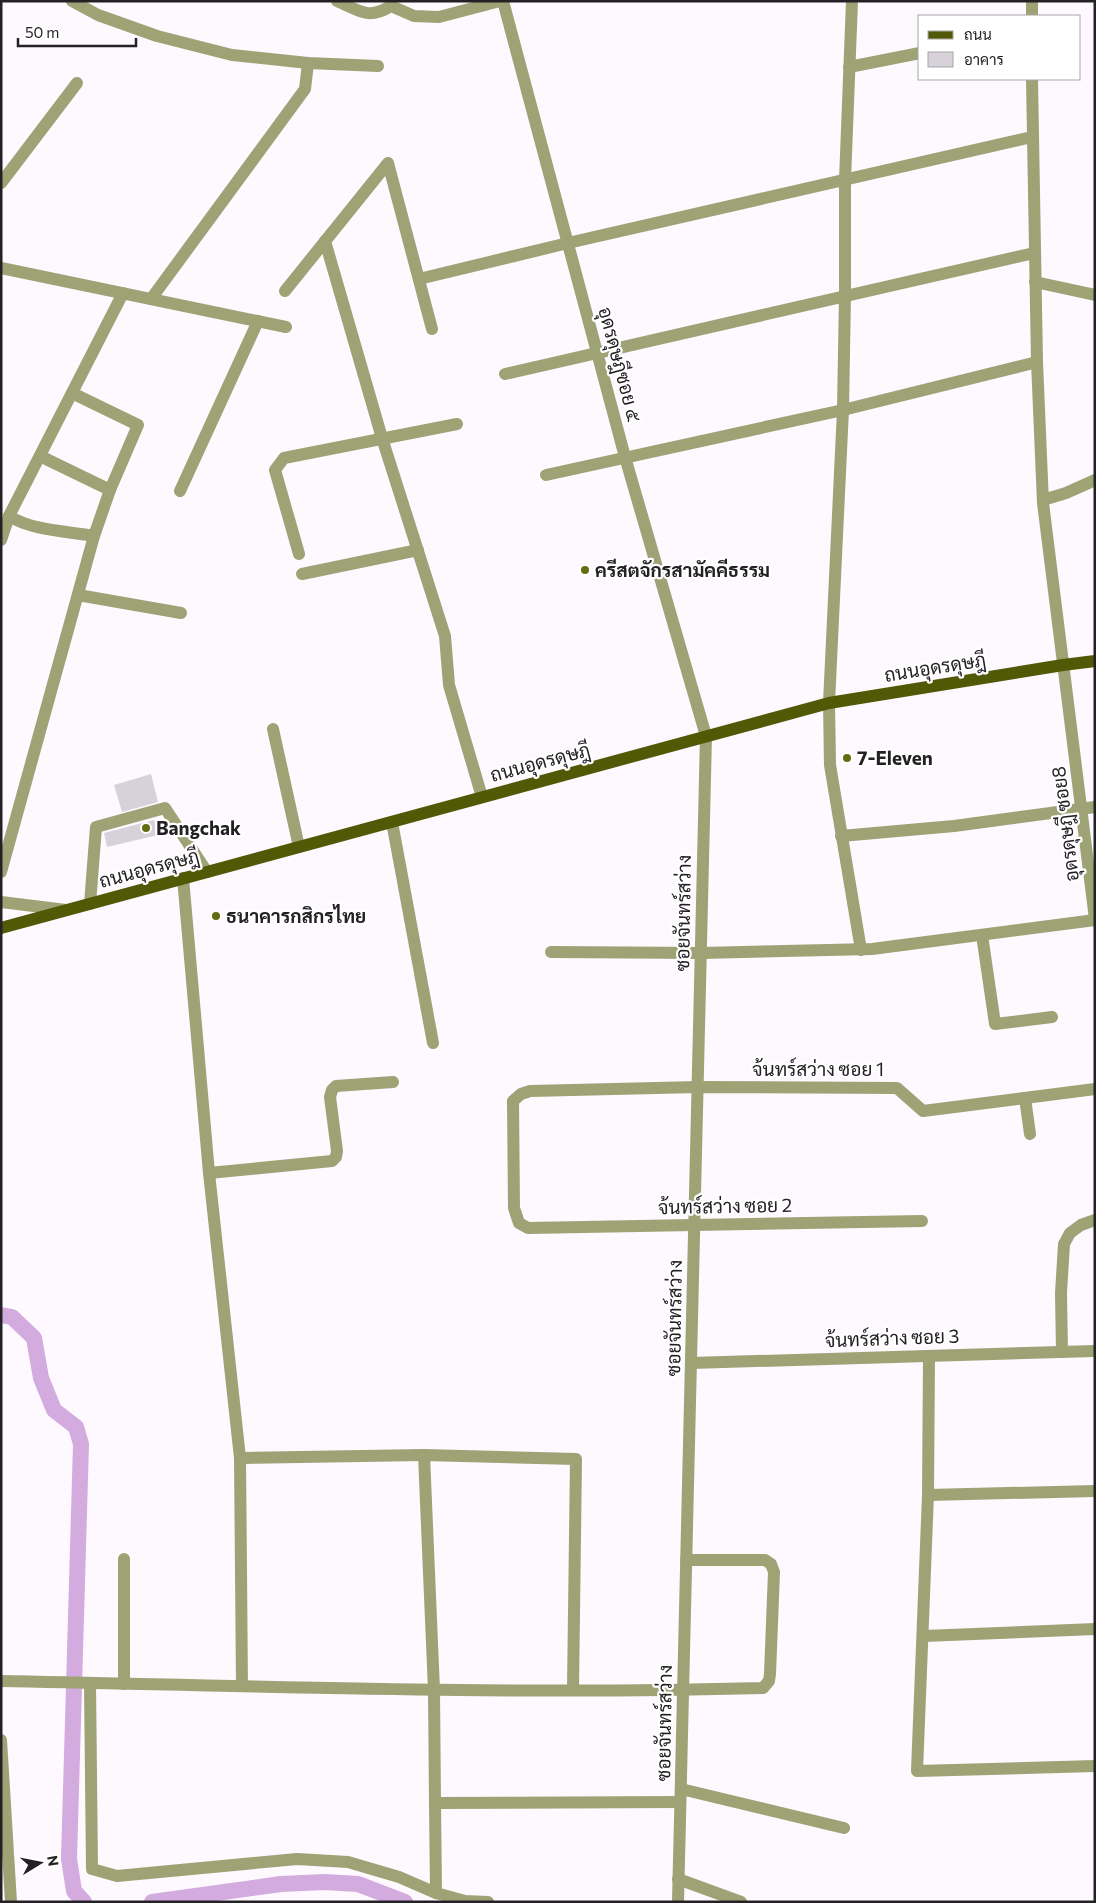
<svg xmlns="http://www.w3.org/2000/svg" width="1096" height="1903" viewBox="0 0 1096 1903" font-family="Commissioner,Sarabun,sans-serif">
<style>
.lines{fill:none;stroke-linecap:round;stroke-linejoin:round}
.canal{stroke:#d4abde;stroke-width:16}
.building{fill:#d7d1d9}
.minor{stroke:#9da375;stroke-width:12}
.major{stroke:#525906;stroke-width:12}
.poi-dot{fill:#646c12;stroke:#fff;stroke-width:2}
.labels{text-anchor:middle;stroke-width:4.5;stroke-linejoin:round;paint-order:stroke}
.street-label{font-size:19px;fill:#232124;stroke:#fff}
.poi-label{font-size:19px;font-weight:bold;fill:#232124;stroke:#fff;text-anchor:start}
</style>
<rect width="100%" height="100%" fill="#fef8ff"/>
<g class="lines">
<g class="canal">
<path d="M1,1315l11,2 22,21 7,40 13,32 22,17 5,17 -12,415 5,32 10,11"/>
<path d="M152,1902l129,-18 43,-2 34,2 47,18"/>
</g>
</g>
<g class="building">
<path d="M151,774l7,28 -36,10 -8,-27z"/>
<path d="M154,820l4,15 -51,12 -3,-14z"/>
</g>
<g class="lines">
<g class="minor">
<path d="M72,1l26,14 59,21 75,19 76,8 70,3"/>
<path d="M337,1c23,10 31,19 54,5l23,10 25,1 61,-16"/>
<path d="M503,1l122,456 81,279 -28,1166"/>
<path d="M852,1l-7,179v115l-2,115 -14,293 1,62 31,185"/>
<path d="M1032,1v15"/>
<path d="M849,67l71,-14"/>
<path d="M1032,79l5,283 6,141 52,416"/>
<path d="M1,183l76,-100"/>
<path d="M325,241l57,197 63,198 4,49 33,112"/>
<path d="M1,268l285,59"/>
<path d="M419,279l149,-36 464,-106"/>
<path d="M1035,282l60,13"/>
<path d="M285,291l103,-128 44,166"/>
<path d="M151,299l154,-210 3,-26"/>
<path d="M505,374l529,-121"/>
<path d="M40,456l70,34"/>
<path d="M546,475l297,-65 194,-48"/>
<path d="M180,491l78,-170"/>
<path d="M1043,500l23,-7 29,-13"/>
<path d="M9,516c24,15 58,15 85,20"/>
<path d="M1,540l8,-24 114,-223"/>
<path d="M299,554l-24,-84 9,-12 173,-34"/>
<path d="M302,574l116,-24"/>
<path d="M78,595l103,18"/>
<path d="M273,729l26,118"/>
<path d="M392,822l41,221"/>
<path d="M841,836l113,-10 141,-19"/>
<path d="M1,872l93,-336 16,-46 28,-65 -66,-32"/>
<path d="M183,878l26,295 31,285 184,-3"/>
<path d="M1,902l65,8"/>
<path d="M90,904l6,-77 69,-19 42,64"/>
<path d="M982,935l13,89 57,-7"/>
<path d="M551,952l150,1 171,-4 223,-29"/>
<path d="M1025,1098l5,36"/>
<path d="M209,1173l123,-12 4,-4 1,-6 -7,-54 2,-7 4,-4 57,-4"/>
<path d="M922,1221l-394,7 -9,-5 -5,-15 -1,-107 8,-7 9,-3 168,-4 199,1 26,23 172,-22"/>
<path d="M1062,1352l-1,-59 3,-49 6,-11 11,-8 14,-5"/>
<path d="M929,1356l-1,139 -11,276 178,-5"/>
<path d="M691,1363l404,-12"/>
<path d="M240,1458l2,228"/>
<path d="M928,1495l167,-4"/>
<path d="M924,1636l171,-7"/>
<path d="M1,1681c254,5 508,14 762,7l6,-7 1,-7 4,-102 -3,-8 -6,-4h-79"/>
<path d="M90,1683l2,186 25,7 180,-17 51,3 51,15 37,16 -1,-90"/>
<path d="M124,1684v-125"/>
<path d="M573,1690l3,-231 -152,-4 10,235 1,113 245,-1"/>
<path d="M1,1740l10,162"/>
<path d="M681,1789l163,39"/>
<path d="M678,1879l63,23"/>
<path d="M436,1893l29,8 23,1"/>
</g>
<path class="major" d="M1,928l828,-225 234,-38 32,-4"/>
</g>
<g class="poi-dot">
<circle cx="585" cy="570" r="5"/>
<circle cx="847" cy="758" r="5"/>
<circle cx="146" cy="828" r="5"/>
<circle cx="216" cy="916" r="5"/>
</g>
<g class="labels">
<g class="street-label">
<text transform="translate(620 364) rotate(75)" y="7">อุดรดุษฎีซอย ๕</text>
<text transform="translate(935 667) rotate(-9)" y="7">ถนนอุดรดุษฎี</text>
<text transform="translate(540 762) rotate(-15)" y="7">ถนนอุดรดุษฎี</text>
<text transform="translate(1065 824) rotate(-97)" y="7">อุดรดุษฎี ซอย8</text>
<text transform="translate(149 868) rotate(-15)" y="7">ถนนอุดรดุษฎี</text>
<text transform="translate(683 913) rotate(-89)" y="7">ซอยจันทร์สว่าง</text>
<text x="818" y="1076">จ้นทร์สว่าง ซอย 1</text>
<text transform="translate(725 1206) rotate(-1)" y="7">จ้นทร์สว่าง ซอย 2</text>
<text transform="translate(674 1318) rotate(-89)" y="7">ซอยจันทร์สว่าง</text>
<text transform="translate(892 1338) rotate(-2)" y="7">จ้นทร์สว่าง ซอย 3</text>
<text transform="translate(664 1723) rotate(-89)" y="7">ซอยจันทร์สว่าง</text>
</g>
<g class="poi-label">
<text x="595" y="577">ครีสตจักรสามัคคีธรรม</text>
<text x="857" y="765">7-Eleven</text>
<text x="156" y="835">Bangchak</text>
<text x="226" y="923">ธนาคารกสิกรไทย</text>
</g>
</g>
<rect width="1096" height="1903" fill="none" stroke="#232124" stroke-width="5"/>
<rect x="918" y="15" width="162" height="65" fill="#ffffff" stroke="#a7a6a7"/>
<rect x="928" y="31" width="25" height="8" fill="#525906" stroke="#a7a6a7"/>
<text x="964" y="40" font-size="15" fill="#232124">ถนน</text>
<rect x="928" y="52" width="25" height="15" fill="#d7d1d9" stroke="#a7a6a7"/>
<text x="964" y="65" font-size="15" fill="#232124">อาคาร</text>
<g transform="translate(40 1863) rotate(80)" stroke="#ffffff" stroke-width="4" paint-order="stroke">
<path d="M0-4L9 19L0 12L-9 19Z" fill="#232124"/>
<text y="-8" font-size="14" font-weight="bold" text-anchor="middle" fill="#232124">N</text>
</g>
<path d="M18 38v8h118v-8" fill="none" stroke="#232124" stroke-width="2.5"/>
<text x="25" y="38" font-size="15" fill="#232124" stroke="#ffffff" stroke-width="4" paint-order="stroke">50 m</text>
</svg>
